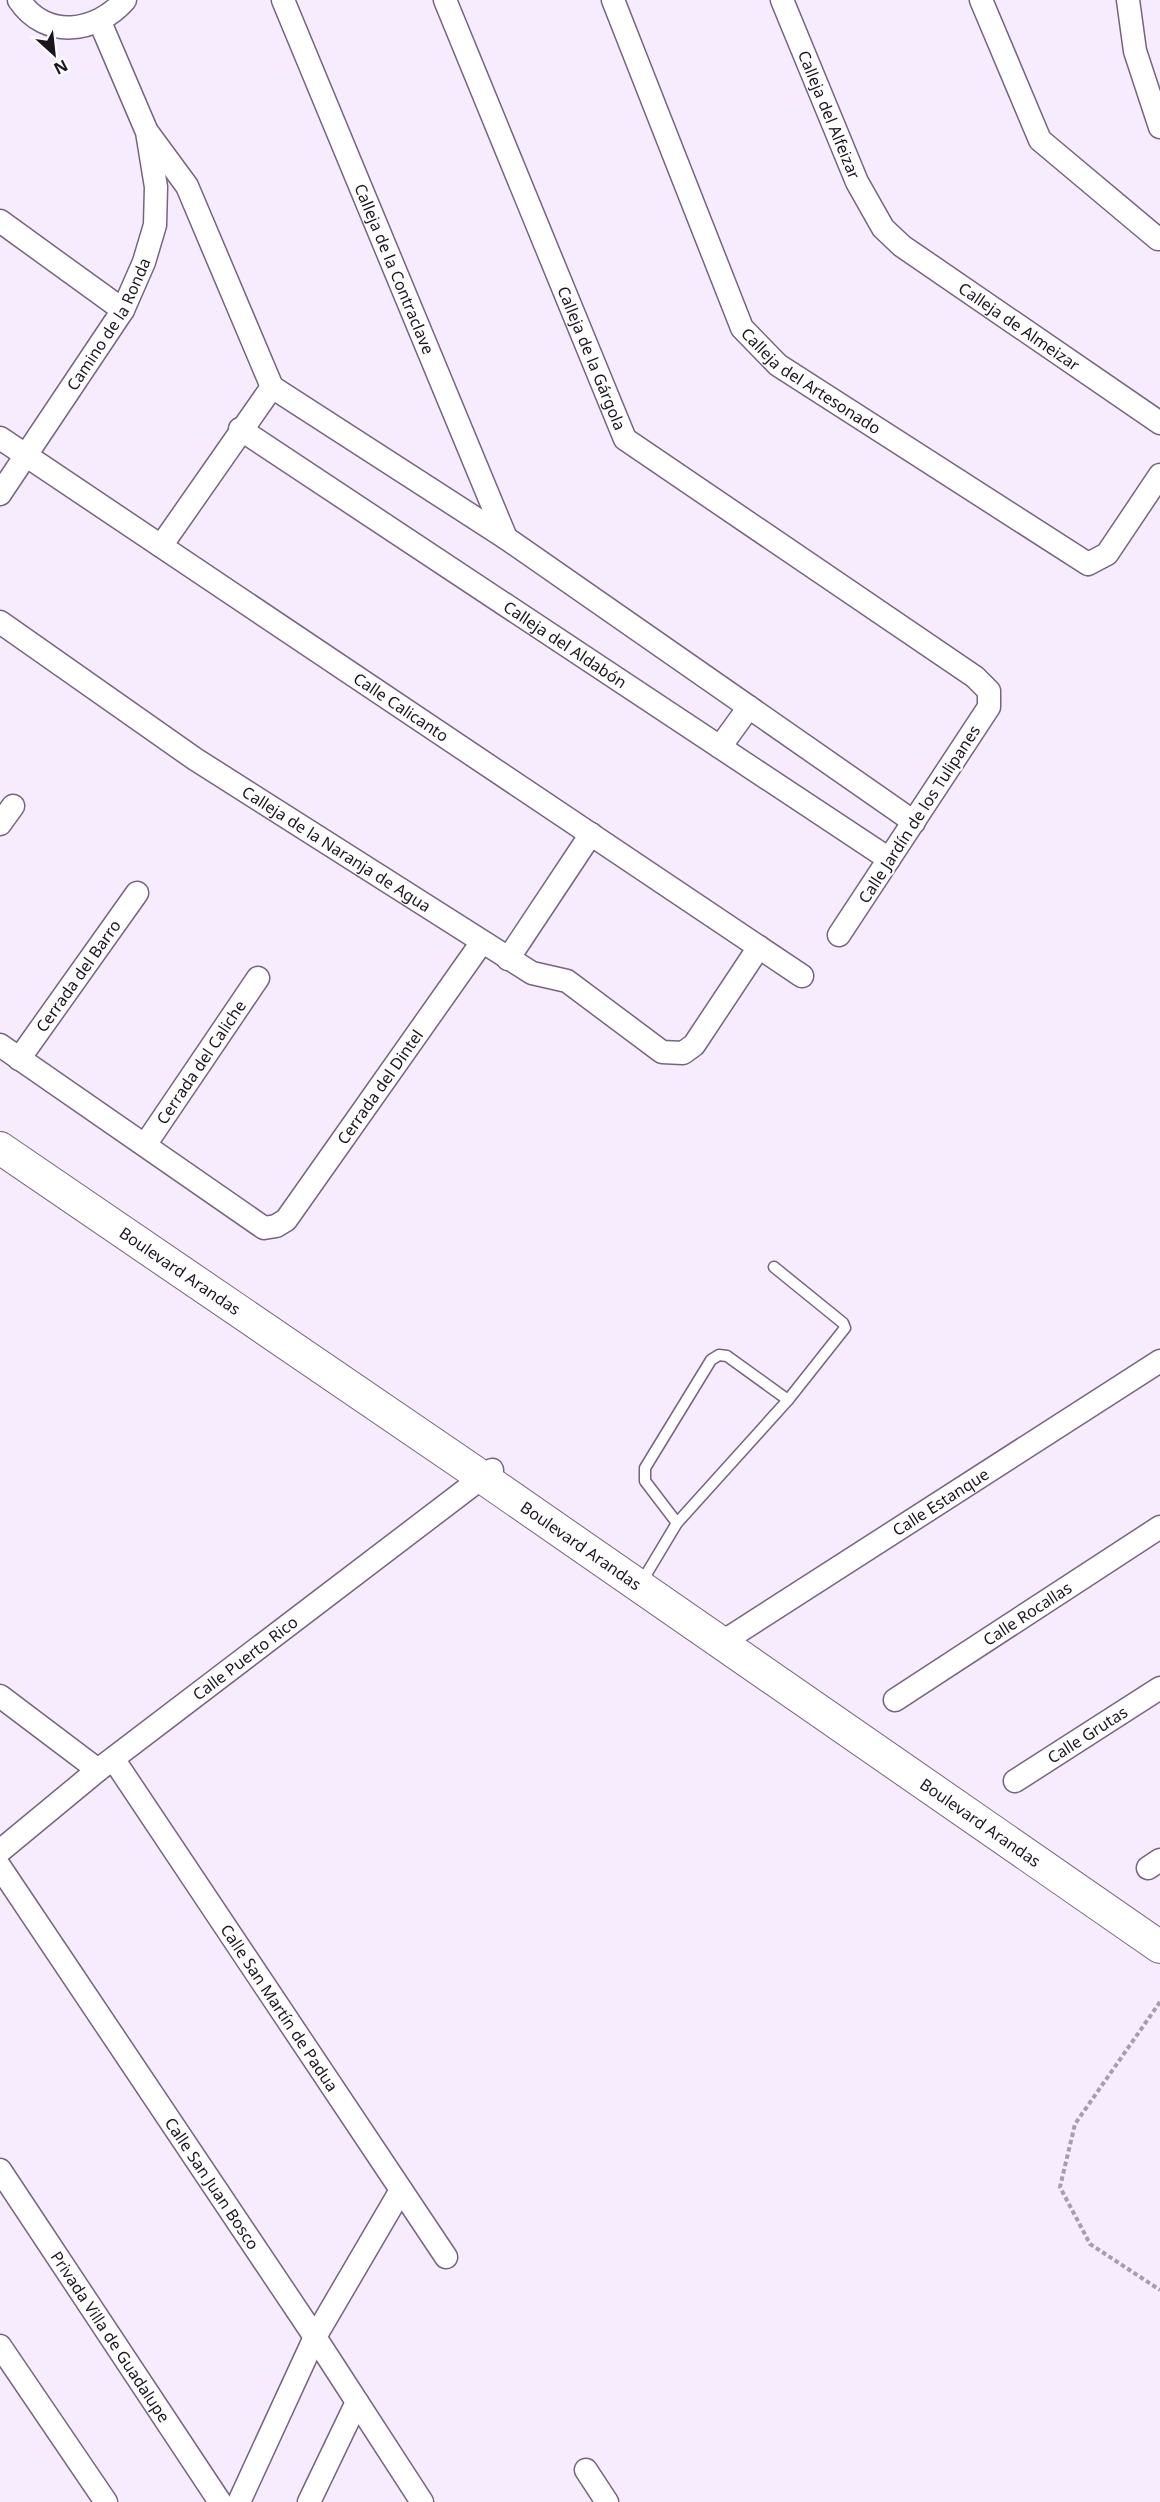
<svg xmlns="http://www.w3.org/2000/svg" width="1160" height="2502" viewBox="0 0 1160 2502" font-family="'Noto Sans',sans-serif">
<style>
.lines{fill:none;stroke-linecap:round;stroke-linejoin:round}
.service-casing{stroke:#766480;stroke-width:13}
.minor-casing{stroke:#766480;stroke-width:25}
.secondary-casing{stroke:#766480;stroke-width:34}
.path{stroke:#a79dad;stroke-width:4;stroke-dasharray:4.5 3;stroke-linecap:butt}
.service{stroke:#fff;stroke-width:10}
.minor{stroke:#fff;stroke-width:22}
.secondary{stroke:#fff;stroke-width:32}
.labels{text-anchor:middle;stroke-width:4.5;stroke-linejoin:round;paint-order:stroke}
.street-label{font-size:16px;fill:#1c141f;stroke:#fdfdfd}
</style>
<rect width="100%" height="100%" fill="#f7ebfe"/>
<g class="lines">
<defs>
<g id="service">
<path d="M677,1523l-32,-42v-13l66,-108 8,-5 8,1 61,44"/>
<path d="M647,1573l30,-50 111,-123 57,-72 -2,-5 -69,-56"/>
</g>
<g id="minor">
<path d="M19,0c27,40 77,33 106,0"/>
<path id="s1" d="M283,0l223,538"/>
<path id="s2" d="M445,0l180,439 350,238 14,14v16l-150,228"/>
<path id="s3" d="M613,0l129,328 36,37 310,199 19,-10 53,-79"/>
<path id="s4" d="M782,0l75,182 26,46 19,18 258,177"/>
<path d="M981,0l59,140 118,99"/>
<path d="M1128,0l7,51 25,76"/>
<path d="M148,133l39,53 85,201"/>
<path d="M0,221l123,89"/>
<path d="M272,387l234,151 408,284"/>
<path id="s5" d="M240,429l649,430"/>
<path id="s6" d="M0,438l802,538"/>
<path id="s7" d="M0,494l123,-184 21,-48 11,-37 1,-38 -9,-55 -47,-110"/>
<path d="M161,546l111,-159"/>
<path id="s8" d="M0,622l195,137 337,214 35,8 95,71 21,1 11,-8 65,-98"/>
<path d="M720,747l29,-40"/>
<path d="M0,824l13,-18"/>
<path d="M508,959l83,-125"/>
<path id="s9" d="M0,1045l264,183 12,-2 10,-6 196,-278"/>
<path id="s10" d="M19,1059l118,-166"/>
<path id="s11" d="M145,1145l113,-167"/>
<path id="s12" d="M721,1643l439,-282"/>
<path d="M0,1696l98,74"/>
<path id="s13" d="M895,1700l265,-173"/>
<path id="s14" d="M114,1760l332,497"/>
<path id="s15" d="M1015,1781l145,-93"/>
<path id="s16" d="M0,1851l98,-81 394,-300"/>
<path id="s17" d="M0,1867l315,470 107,165"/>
<path d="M1148,1868l12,-8"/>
<path id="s18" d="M0,2170l220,332"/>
<path d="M0,2346l106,156"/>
<path d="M586,2470l21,32"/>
<path d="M239,2502l76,-165 86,-147"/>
<path d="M309,2502l48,-100"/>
</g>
<g id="secondary">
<path id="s19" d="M0,1148l482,329 678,470"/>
</g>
</defs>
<use href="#service" class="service-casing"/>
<use href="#minor" class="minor-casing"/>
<use href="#secondary" class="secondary-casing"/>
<path class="path" d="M1160,2002l-85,122 -15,63 30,57 70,46"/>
<use href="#service" class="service"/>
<use href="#minor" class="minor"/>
<use href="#secondary" class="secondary"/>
</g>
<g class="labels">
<g class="street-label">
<text dy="6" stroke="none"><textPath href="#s4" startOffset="124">Calleja del Alfeizar</textPath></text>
<text dy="6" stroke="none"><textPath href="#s1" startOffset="291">Calleja de la Contraclave</textPath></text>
<text dy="6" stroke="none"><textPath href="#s7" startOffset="202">Camino de la Ronda</textPath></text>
<text dy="6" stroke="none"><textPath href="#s4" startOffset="418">Calleja de Almeizar</textPath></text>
<text dy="6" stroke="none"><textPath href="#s2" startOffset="387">Calleja de la Gárgola</textPath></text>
<text dy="6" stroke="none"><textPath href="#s3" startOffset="440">Calleja del Artesonado</textPath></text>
<text dy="6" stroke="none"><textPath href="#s5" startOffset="390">Calleja del Aldabón</textPath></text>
<text dy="6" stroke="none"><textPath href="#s6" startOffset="483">Calle Calicanto</textPath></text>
<text transform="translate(919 814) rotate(-57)" y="6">Calle Jardín de los Tulipanes</text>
<text dy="6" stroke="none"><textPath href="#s8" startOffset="406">Calleja de la Naranja de Agua</textPath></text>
<text dy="6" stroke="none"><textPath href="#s10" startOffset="102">Cerrada del Barro</textPath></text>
<text dy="6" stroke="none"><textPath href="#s11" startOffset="100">Cerrada del Caliche</textPath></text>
<text dy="6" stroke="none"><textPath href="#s9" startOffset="508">Cerrada del Dintel</textPath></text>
<text dy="6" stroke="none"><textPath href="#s19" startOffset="218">Boulevard Arandas</textPath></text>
<text dy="6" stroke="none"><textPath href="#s12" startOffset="261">Calle Estanque</textPath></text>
<text dy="6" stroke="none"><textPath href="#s19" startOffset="704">Boulevard Arandas</textPath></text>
<text dy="6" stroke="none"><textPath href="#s13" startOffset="158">Calle Rocallas</textPath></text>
<text dy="6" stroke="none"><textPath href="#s16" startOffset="312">Calle Puerto Rico</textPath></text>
<text dy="6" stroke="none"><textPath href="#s15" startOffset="86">Calle Grutas</textPath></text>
<text dy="6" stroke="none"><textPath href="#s19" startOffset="1190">Boulevard Arandas</textPath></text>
<text dy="6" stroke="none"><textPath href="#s14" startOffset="298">Calle San Martín de Padua</textPath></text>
<text dy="6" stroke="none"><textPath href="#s17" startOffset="381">Calle San Juan Bosco</textPath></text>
<text dy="6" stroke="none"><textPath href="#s18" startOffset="200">Privada Villa de Guadalupe</textPath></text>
</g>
</g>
<g transform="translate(54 54) rotate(153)" stroke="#fdfdfd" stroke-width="4.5" paint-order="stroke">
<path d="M0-4.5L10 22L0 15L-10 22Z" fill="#1c141f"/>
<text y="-9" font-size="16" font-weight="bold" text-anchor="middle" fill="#1c141f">N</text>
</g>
</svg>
